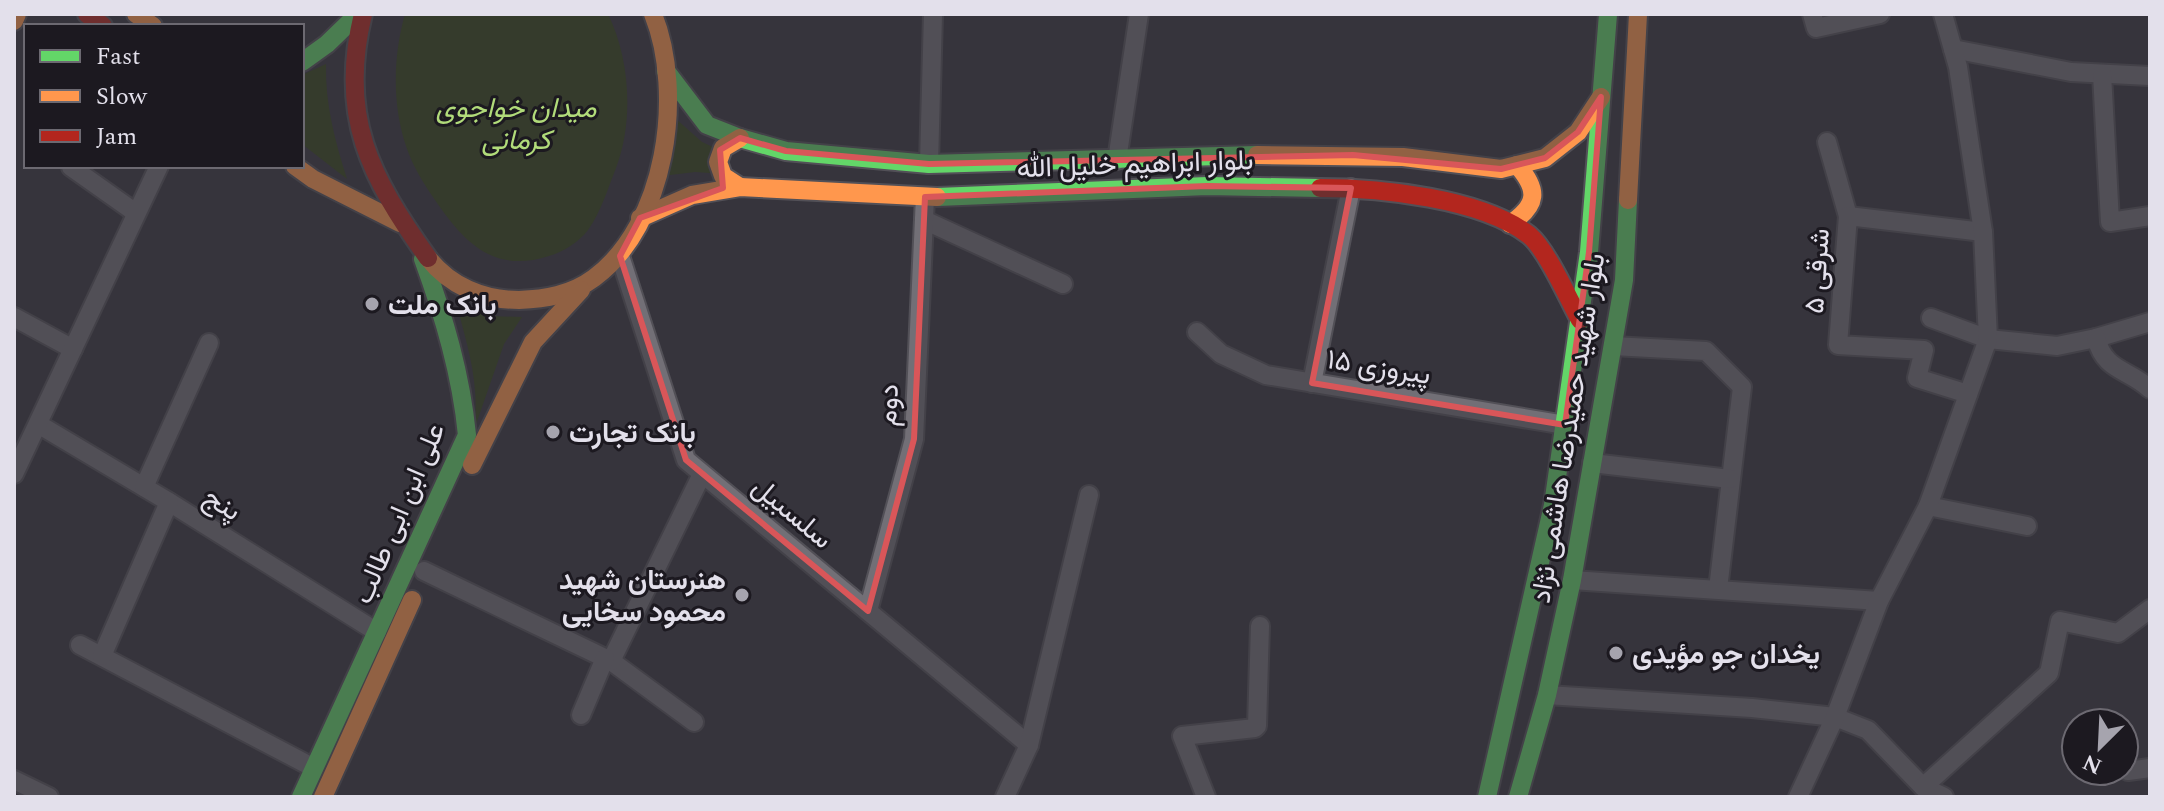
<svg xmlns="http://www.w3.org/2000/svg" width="2164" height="811" viewBox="0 0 2164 811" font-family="Spectral,Vazirmatn,serif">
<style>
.green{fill:#334319}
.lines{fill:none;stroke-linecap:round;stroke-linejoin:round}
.street-casing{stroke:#525057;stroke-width:22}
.fast-casing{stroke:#525057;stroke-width:22}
.slow-casing{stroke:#525057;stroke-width:22}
.jam-casing{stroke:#525057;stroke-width:22}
.street{stroke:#726f76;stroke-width:18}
.fast{stroke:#63d668;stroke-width:18}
.slow{stroke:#ff974d;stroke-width:18}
.jam{stroke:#b3261e;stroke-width:18}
.marked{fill:none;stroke:#d95659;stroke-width:6;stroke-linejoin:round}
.poi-dot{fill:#a6a4ae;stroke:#1c1920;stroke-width:3}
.labels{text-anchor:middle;stroke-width:6;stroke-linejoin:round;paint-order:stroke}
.park-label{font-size:28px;font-style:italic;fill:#b1db7a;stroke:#1c1920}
.street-label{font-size:28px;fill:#e3e0eb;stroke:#1c1920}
.poi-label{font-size:28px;font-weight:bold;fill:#e3e0eb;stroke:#1c1920;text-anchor:start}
</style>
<rect width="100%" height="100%" fill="#36343c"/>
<g class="green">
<path d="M405,14h203c22,45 26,107 8,154 -8,20 -15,44 -28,62 -9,12 -25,22 -39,26 -56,18 -85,-14 -114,-56 -11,-16 -23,-35 -29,-54 -14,-42 -13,-90 -1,-132z"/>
<path d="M326,64c-1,40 9,77 21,115l-45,-35v-69z"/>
<path d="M675,118l27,24 13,6 -5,25 -15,-1 -33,4z"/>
<path d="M462,308l26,8 34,1 -18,27 -30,86c6,-43 -5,-79 -16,-120z"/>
</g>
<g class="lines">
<defs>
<g id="street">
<path d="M1812,14l4,14 64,-14"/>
<path d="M1953,49l118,23 79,4"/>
<path d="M2102,74l8,148 40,-6"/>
<path d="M1827,142l21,74"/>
<path d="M1117,160l22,-146"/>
<path d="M929,164l4,-150"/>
<path d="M71,167l65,46"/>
<path d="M924,220l139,64"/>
<path d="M620,256l66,204 343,285"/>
<path d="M14,317l59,32"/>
<path d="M1931,318l57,21 69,7 39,-8 54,-16"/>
<path d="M1197,332l24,22 45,21 299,50"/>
<path d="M2096,338c9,34 31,30 54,51"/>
<path d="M1613,346l93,5 36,36 -24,202"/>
<path d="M1312,383l39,-195"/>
<path d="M1968,394l-51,-16 7,-28 -86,-5 10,-129 135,16"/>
<path d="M38,424l131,78 208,130"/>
<path d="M1592,463l138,16"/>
<path d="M14,474l145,-308"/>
<path d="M144,487l65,-144"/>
<path d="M1928,506l99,20"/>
<path d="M424,571l187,90 83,61"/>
<path d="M1572,580l307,21"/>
<path d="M868,611l46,-172 11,-242"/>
<path d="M80,645l234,123"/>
<path d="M102,656l67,-154"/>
<path d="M611,661l91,-187"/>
<path d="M1547,695l205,13 83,9 33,13 55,57 21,10"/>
<path d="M581,715l24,-57"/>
<path d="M2128,771l22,-3"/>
<path d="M14,780l35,17"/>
<path d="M1923,787l126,-114 11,-52 58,12 32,-24"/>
<path d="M1005,797l24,-52 60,-250"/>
<path d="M1206,797l-24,-61 73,-8 2,-2 3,-100"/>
<path d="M1798,797l37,-80 44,-116 49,-95 60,-167 -5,-107 -25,-165 -15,-53"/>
</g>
<g id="fast">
<path d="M302,62l25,-18 31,-30"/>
<path d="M666,71l41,54 33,13 46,13 143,13 328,-9"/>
<path d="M937,197l270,-11 113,2"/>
<path d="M301,797l166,-362c-6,-61 -23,-118 -44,-176"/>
<path d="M1487,797l66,-292 36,-253 19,-238"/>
<path d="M1518,797l29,-102 25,-115 52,-300 4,-80"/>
</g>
<g id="slow">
<path d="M136,14l17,12"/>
<path d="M14,21l3,-7"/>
<path d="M740,138l-17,10 -5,14 5,14 17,11"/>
<path d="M1257,155l146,2 98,12 44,-11 33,-26 23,-35"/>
<path d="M295,166l18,13 87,44"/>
<path d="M1628,200l10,-186"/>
<path d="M640,218l52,-23 48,-8 197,10"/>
<path d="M1510,224c28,-19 29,-34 7,-59"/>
<path d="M428,258c22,28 55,42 91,42 26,-1 52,-5 75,-22 72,-53 91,-184 59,-264"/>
<path d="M472,465l61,-123 48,-52"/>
<path d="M323,797l89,-197"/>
</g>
<g id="jam">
<path d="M87,14l16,12"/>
<path d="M363,14c-25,102 7,163 65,244"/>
<path d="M1320,188c60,0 161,10 209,47 18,15 39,63 51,85"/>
</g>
</defs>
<use href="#street" class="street-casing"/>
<use href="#fast" class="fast-casing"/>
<use href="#slow" class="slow-casing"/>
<use href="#jam" class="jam-casing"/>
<use href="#street" class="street"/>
<use href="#fast" class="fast"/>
<use href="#slow" class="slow"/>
<use href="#jam" class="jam"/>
</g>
<path d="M0 0H2164V811H0ZM1601,97l-12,155 -24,173 -253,-42 39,-195 -144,-2 -282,11 -11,242 -46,172 -182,-151 -66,-204 20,-38 83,-30 -3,-38 20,-12 46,13 143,13 424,-9 148,14 44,-11 33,-26z" fill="#36343c" fill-opacity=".55" fill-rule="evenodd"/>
<path class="marked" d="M1601,97l-12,155 -24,173 -253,-42 39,-195 -144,-2 -282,11 -11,242 -46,172 -182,-151 -66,-204 20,-38 83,-30 -3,-38 20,-12 46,13 143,13 424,-9 148,14 44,-11 33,-26z"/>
<g class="poi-dot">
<circle cx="372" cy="304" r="8"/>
<circle cx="553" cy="432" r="8"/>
<circle cx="742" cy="595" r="8"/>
<circle cx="1616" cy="653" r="8"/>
</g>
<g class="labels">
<g class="park-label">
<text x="516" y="117">میدان خواجوی<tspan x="516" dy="32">کرمانی</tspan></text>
</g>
<g class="street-label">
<text transform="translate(1135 163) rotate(-2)" y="10">بلوار ابراهیم خلیل الله</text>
<text transform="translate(1816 271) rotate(-86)" y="10">۵ شرقی</text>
<text transform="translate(1379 366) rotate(9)" y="10">پیروزی ۱۵</text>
<text transform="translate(887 405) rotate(-87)" y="10">دوم</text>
<text transform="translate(1567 428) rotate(-81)" y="10">بلوار شهید حمیدرضا هاشمی نژاد</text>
<text transform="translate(223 503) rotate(32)" y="10">پنج</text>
<text transform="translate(793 512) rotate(40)" y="10">سلسبیل</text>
<text transform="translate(398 513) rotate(-67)" y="10">علی ابن ابی طالب</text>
</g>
<g class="poi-label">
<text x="388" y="314">بانک ملت</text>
<text x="569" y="442">بانک تجارت</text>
<text x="726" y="589" text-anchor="end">هنرستان شهید<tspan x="726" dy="32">محمود سخایی</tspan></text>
<text x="1632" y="663">یخدان جو مؤیدی</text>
</g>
</g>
<rect width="2164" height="811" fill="none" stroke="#e3e0eb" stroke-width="32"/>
<rect x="24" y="24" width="280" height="144" fill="#1c1920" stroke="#6c6971" stroke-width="2"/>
<rect x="40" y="50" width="40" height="12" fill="#63d668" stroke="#6c6971" stroke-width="2"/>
<text x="96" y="64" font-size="24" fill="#e3e0eb">Fast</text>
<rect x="40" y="90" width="40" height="12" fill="#ff974d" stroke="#6c6971" stroke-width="2"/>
<text x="96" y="104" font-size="24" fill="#e3e0eb">Slow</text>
<rect x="40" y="130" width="40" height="12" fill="#b3261e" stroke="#6c6971" stroke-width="2"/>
<text x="96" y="144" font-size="24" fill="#e3e0eb">Jam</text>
<g transform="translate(2100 747) rotate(204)"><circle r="38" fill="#1c1920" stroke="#6c6971" stroke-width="2"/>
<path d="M0-6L14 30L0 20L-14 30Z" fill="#a6a4ae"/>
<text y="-12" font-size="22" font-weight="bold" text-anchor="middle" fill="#e3e0eb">N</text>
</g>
</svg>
